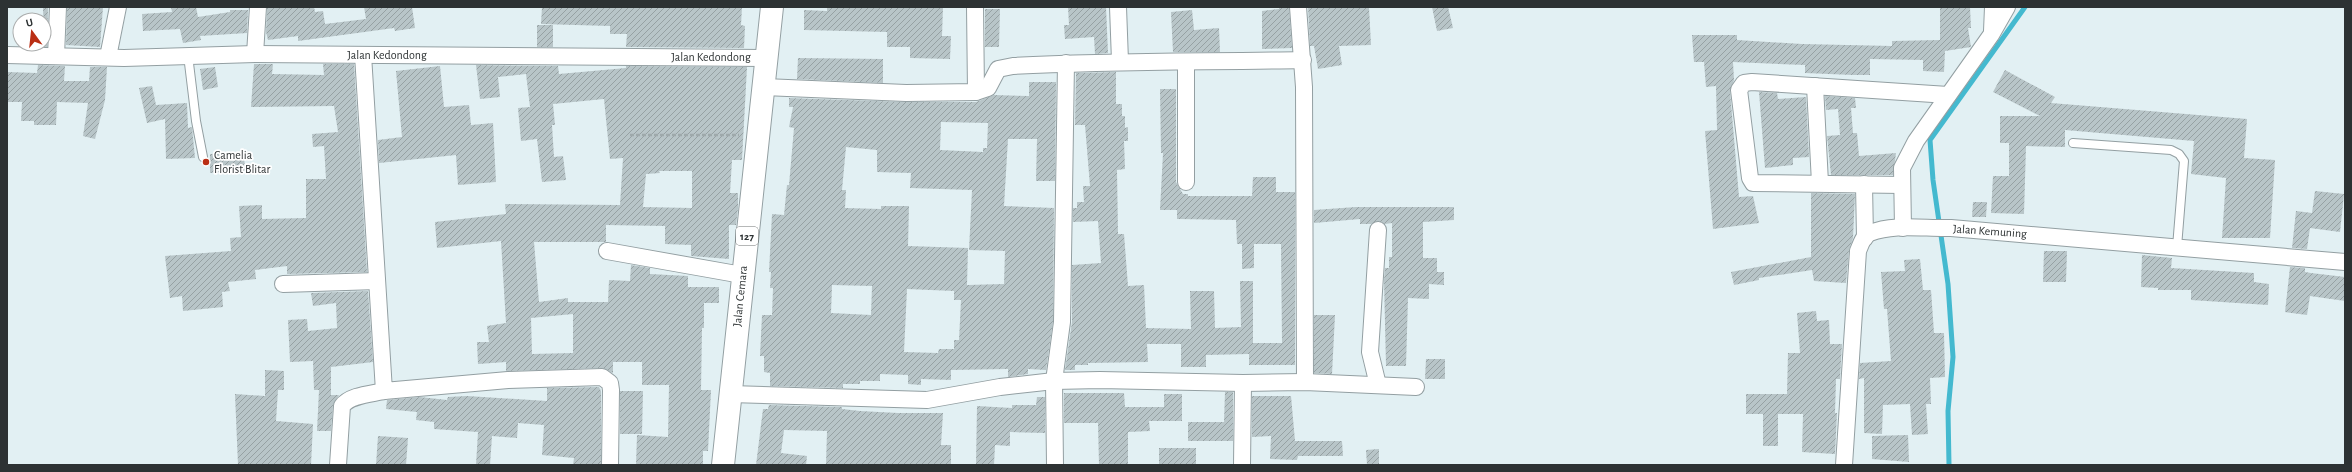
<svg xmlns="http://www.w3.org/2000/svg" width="2352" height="472" viewBox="0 0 2352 472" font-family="'Alegreya Sans',sans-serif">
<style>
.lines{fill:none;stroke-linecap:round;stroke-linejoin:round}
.stream{stroke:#44b9cf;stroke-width:5}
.building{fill:url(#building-hatch);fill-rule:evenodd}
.lane-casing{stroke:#939fa2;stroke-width:10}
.street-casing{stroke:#939fa2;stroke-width:18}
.primary-casing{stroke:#939fa2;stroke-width:24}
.path{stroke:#9ea9ab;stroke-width:2.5;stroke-dasharray:4 2;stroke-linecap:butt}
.lane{stroke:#fff;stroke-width:8}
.street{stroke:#fff;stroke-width:16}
.primary{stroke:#fff;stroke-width:22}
.poi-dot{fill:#ba2e14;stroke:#fff;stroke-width:1.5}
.labels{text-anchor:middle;stroke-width:3.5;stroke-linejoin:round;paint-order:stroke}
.shield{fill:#fff;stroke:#6c7070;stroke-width:1}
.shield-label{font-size:11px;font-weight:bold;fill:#2d3233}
.street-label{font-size:12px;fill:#2d3233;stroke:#fff}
.poi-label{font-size:12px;fill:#2d3233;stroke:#fff;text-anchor:start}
</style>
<defs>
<pattern id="building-hatch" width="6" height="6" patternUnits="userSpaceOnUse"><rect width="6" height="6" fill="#b8c5c8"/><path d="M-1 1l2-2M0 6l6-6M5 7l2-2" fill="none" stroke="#96a1a3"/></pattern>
</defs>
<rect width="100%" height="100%" fill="#e2f0f3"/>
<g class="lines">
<path class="stream" d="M1949,465l-1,-54 5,-54 -5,-73 -15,-104 -3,-40 95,-133"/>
</g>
<g class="building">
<path d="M43,7h5l-1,40 -9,-1v-2h6z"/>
<path d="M67,7h36l-3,40 -34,-2z"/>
<path d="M171,7h25l2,10 32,-5v-2h18l-1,23 -47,3 1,4 -18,3 -3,-14 -37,2 -1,-17 30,-2z"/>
<path d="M267,7h47l1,5 8,-1 2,13 41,-5 -2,-12h48l3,21 -20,3 -1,-3 -96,13v-5l-30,4 -2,-8z"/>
<path d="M542,7h200l-1,18 4,1 -1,22 -118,-1 1,-13h-17v-8l-69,-2z"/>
<path d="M827,7h116l-1,29h9l-1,23 -40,-1v-11h-23v-15l-83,-2v-20l23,1z"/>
<path d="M1068,7h38l2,46 -13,1 -1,-17 -29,2 -1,-14h5z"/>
<path d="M1279,7h10l3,41 -30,1v-38l17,-2z"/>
<path d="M1308,7h61l2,38 -32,1 3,19 -24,4 -4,-23h-4z"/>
<path d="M1432,7h16l5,21 -16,3z"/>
<path d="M1940,7h30l1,21h-3l3,19 -26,4 -1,21 -21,-1v-11l-53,-1v16h-17l-48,-2v-8l-72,-3 1,18 -4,11 9,106 14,-1 6,27 -46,6 -8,-98 12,-1 -1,-44 -10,1 -2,-25h-10l-2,-27h45v5l65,4 90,2v-5l48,-1z"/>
<path d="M985,9h15l-1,38h-14z"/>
<path d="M1192,10l2,20 25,-2 1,24h-47l-2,-40z"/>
<rect x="537" y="25" width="16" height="22"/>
<path d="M798,58l85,1v24l-86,-4z"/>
<path d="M254,64h19l-1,10 52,1 -1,-11h31l13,208 -80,2v-8l-32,4 1,9 -28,3 2,9 -8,1 1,15 -40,4 -1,-15 -12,2 -5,-42 66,-5 -1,-13 11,-1 -2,-31 23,-1v14l44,-1v-39h20l-2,-33 -11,1 -1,-13 26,-2 -4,-26 -83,1z"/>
<path d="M38,65l27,1 -1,15h25l1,-14h17l-2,33 -10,39 -12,-3 5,-33 -31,-1 -1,23h-22v-4h-13l1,-19h-15v-30l30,1z"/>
<path d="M476,65l82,1 1,8 67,-6v-2l121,1 -5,93h-10l-2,33h8v15l-2,17h-7v34l-38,-3v-11l-26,-1v-18l-59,-1v17h-72l5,60 29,-4v4h40l1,-22 21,1 1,-16 19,3v6l38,2v11h31v16h-15v25h-2l-1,62h10l-3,61h-5v14h-67l1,-30 31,2 1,-52h-27v-23h-29v11l-11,-5 -96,3v-9l-28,2 -1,-22h12l-2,-16 19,-3 -5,-82 -64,7 -2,-26 71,-8 -1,-10 115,1 3,-47 -13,1 -6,-60 -51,5 2,21h-3l2,32 9,-1 3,24 -24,2 -5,-43 -16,2 -3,-33 12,-1 -4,-33 -28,3 2,20 -20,2zM659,171h33v37l-49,-1 3,-33 14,-1zM573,314v39l-41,1 -1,-36z"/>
<path d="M440,66l4,41 25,-2 2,20 22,-2 3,59 -38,3 -2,-30 -77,8 -1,-23 24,-3 -6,-66z"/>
<path d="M215,67l3,20 -15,3 -3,-21z"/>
<path d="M2005,70l50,27 -4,6 196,16 -3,39 31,2 -5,78h-48l4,-60 -35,-4 3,-33 -129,-11v17l-39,-1 -2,68 -33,-1 2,-37h16v-33h-9v-27h40l-47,-24z"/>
<path d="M1116,72v32h6v12h3v12l3,-1v14h-4l1,28 -8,1 1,64h6l4,52 16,-1 2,43 45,1 -1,-38h24l1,37 26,-1 -1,-46h13v62h29l-1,-99h-27v24l-12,1v-25h-5l-1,-24 -59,-1v-9h-17l3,-57h-2l-1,-64h16v93l7,12h5v2h64l1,-19h23v15h19v173h-46v-11l-43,1v12h-25v-23h-34l1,18 -60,1v2h-13v5h-10l7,-48v-57l29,-2 -3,-42 -25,1v-14h4v-6h7l-1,-16h7l-5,-61h-10l1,-52z"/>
<path d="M1029,82h27l-1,99h-19l1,-42h-29l-4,67 50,2 -1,113 -7,49 -18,-1v5l-20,3v-8l-57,1v10l-30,-1v6l-13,-1v-9l-28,-1v7h-20v3h-17v4l-73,-2v-13l-6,-1v-16h-4l2,-41h10l1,-27h-3l1,-16h-2l3,-58 12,1 3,-30h2l5,-57 -5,-1 4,-20h-4v-9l117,4h70l18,-7 35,1zM941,122l47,1 -1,25h-4v4l-43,-2zM846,147l31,3v22l34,1 -1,15 62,2 -3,60 36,1 -1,33 -37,1 1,-37 -60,-2 1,-40h-28v3l-36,-1 1,-18h-4zM832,285l40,1 -1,29 -40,-2zM907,289l47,2v9h7l-2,40h-5v9h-15l-1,4 -34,-1z"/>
<path d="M152,86l4,19 31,-2 1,25 4,-1 3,31 -29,1 -1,-40 -18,4 -8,-35z"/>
<path d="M1759,92l18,1 1,6 28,-2 3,60 -16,1v7l-28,3z"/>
<path d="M1825,96l30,2 1,10h-5l2,25h4l2,23 37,-3 -3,22h-62l-4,-39 13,-1 -2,-26 -12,1z"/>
<path d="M244,153l1,18 -35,2v-19z"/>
<path d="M2315,191l29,3 -4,38 -30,-4 -3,21 -15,-1 4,-37 16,2z"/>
<path d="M1811,193l44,1 -2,44 -4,12 -3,33 -32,-2 -2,-11 -53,8v2l-25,5 -3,-13 80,-15z"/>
<path d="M1973,202h14l-1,15h-14z"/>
<path d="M1356,207h98v13l-31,2v36h14v14h7v13l-15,-1v15l-21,-1 -2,68h-20l-2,-86 1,-12h4v-11h3v-34l-7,1 -7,-3 -7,3h-11v-5l-46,4v-13z"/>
<path d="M2044,251h23l-1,31h-23z"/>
<path d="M2142,255l30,3 -1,10 83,5v9l15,2 -1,21 -77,-5v-10h-33v-2l-17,-1z"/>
<path d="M1920,259l3,31h8l3,43h10l1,44 -15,1 1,26h-5l2,30 -16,1 -2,-31 -27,1 -1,29 -18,-1v-55l-5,1 1,-16 31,-2 -4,-52h-3l-3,-37 24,-1 -1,-11z"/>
<path d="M2290,267l15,1v4l6,1 34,4v24l-35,-5 -3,19 -22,-3z"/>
<path d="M368,291l5,71 -42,5v28h8l-6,10 -2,26h-14l2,-41h-5l-1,-29 -23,1 -2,-42 19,-1 1,12 29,-3 -1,-25 -23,3 -2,-13z"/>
<path d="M1816,311l1,10 12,-1 1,24h12l-2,35h-4l-1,34h2l-2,41 -33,-2 1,-38h-25v32h-15v-32h-17v-20h41l1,-41h12l-3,-40z"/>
<path d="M1314,315h21l-3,59 -18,-1z"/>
<path d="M1426,359h19v20h-20z"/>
<path d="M265,370l19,1v19h-6l-2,31 37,3 -2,41h-73l-3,-71 30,2z"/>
<path d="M599,387l2,4v74h-28l1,-7 -32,-3 2,-30 -26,-2 -1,15 -25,-2 -2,29h-14l2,-33 -44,-3v-7l-18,-2 1,-8 -31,-3 1,-9 33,-3 27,3 1,-3 19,-1 80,5v-13z"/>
<path d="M620,391h23l-1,43h-22z"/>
<path d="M1225,392h8v49h-45v-19h36z"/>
<path d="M1064,393h60l1,14h39v-13h18v27h-33l1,10 -22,1v33h-29l-1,-42h-34z"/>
<path d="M1252,396h39l4,45h47l1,15h-45l-1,4 -27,-1 1,-23 -19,1z"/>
<path d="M1037,397h8v36l-35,-1v14l-15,-1 -1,20h-18l1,-59 35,2v-3h24z"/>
<path d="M769,405l73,2v2l18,2 38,2h45l-2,32h10v19l-125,1 1,-34 -43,-1 -3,23 26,3 -1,9h-50l7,-56h5z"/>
<path d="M1908,435l1,27 -37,-3v-23z"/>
<path d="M378,436l30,2 -2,27h-30z"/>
<rect x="1159" y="448" width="37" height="17"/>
<path d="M1379,449v16h-12l-1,-15z"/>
</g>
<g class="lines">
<defs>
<g id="lane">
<path d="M188,55l8,66 7,36"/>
<path d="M2073,143l98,7 8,4 5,7 -7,86"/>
</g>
<g id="street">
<path d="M975,7l1,85"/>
<path d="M1118,7l2,54"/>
<path d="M1298,7l6,80 1,295"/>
<path d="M1992,31l1,-24"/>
<path d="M255,54l3,-47"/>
<path d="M7,55l117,3 131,-4 511,4"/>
<path d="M363,55l21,336 124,-11 94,-3 8,6 1,7 -1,75"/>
<path d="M56,56l2,-49"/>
<path d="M108,57l10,-50"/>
<path d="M1815,86l5,97"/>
<path d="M764,87l142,6 70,-1 12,-4 10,-19 15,-3c97,-5 193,-4 290,-6"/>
<path d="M1186,182v-120"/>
<path d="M1864,184l1,54"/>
<path d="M1902,185l-149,-2 -3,-5 -11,-88 5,-7 8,-1 196,13"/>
<path d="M1903,228l-1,-60 14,-27 75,-106 16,-28"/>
<path d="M607,251l135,24"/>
<path d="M283,284l94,-3"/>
<path d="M1378,385l-8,-33 8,-122"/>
<path d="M730,394l197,6 73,-13 54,-6 46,-1 143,3 62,-1 111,5"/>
<path d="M338,465l4,-59c8,-11 29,-12 42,-15"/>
<path d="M1055,465l-1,-84 8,-59 4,-259"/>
<path d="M1242,465l1,-82"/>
<path d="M1844,465l14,-214c3,-7 5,-15 12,-18 24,-10 56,-4 81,-5l394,34"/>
</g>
<path id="primary" d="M723,465l49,-458"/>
</defs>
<use href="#lane" class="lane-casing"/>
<use href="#street" class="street-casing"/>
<use href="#primary" class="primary-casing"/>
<path class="path" d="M630,135h109"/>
<use href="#lane" class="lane"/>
<use href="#street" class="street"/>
<use href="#primary" class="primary"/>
</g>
<circle class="poi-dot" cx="206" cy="162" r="4"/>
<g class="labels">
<rect class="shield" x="736" y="227" width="22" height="18" rx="3"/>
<g class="shield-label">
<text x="747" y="240">127</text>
</g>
<g class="street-label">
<text x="387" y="59">Jalan Kedondong</text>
<text x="711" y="61">Jalan Kedondong</text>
<text transform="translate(1990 231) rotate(4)" y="4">Jalan Kemuning</text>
<text transform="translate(740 296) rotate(-84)" y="4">Jalan Cemara</text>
</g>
<g class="poi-label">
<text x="214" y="159">Camelia<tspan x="214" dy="14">Florist Blitar</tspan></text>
</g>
</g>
<rect width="2352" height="472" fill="none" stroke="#2d3233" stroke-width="16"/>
<g transform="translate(32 32) rotate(345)"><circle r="19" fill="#ffffff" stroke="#abadad"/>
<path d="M0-3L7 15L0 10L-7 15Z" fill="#ba2e14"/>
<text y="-6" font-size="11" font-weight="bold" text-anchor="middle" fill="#2d3233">U</text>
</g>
</svg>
